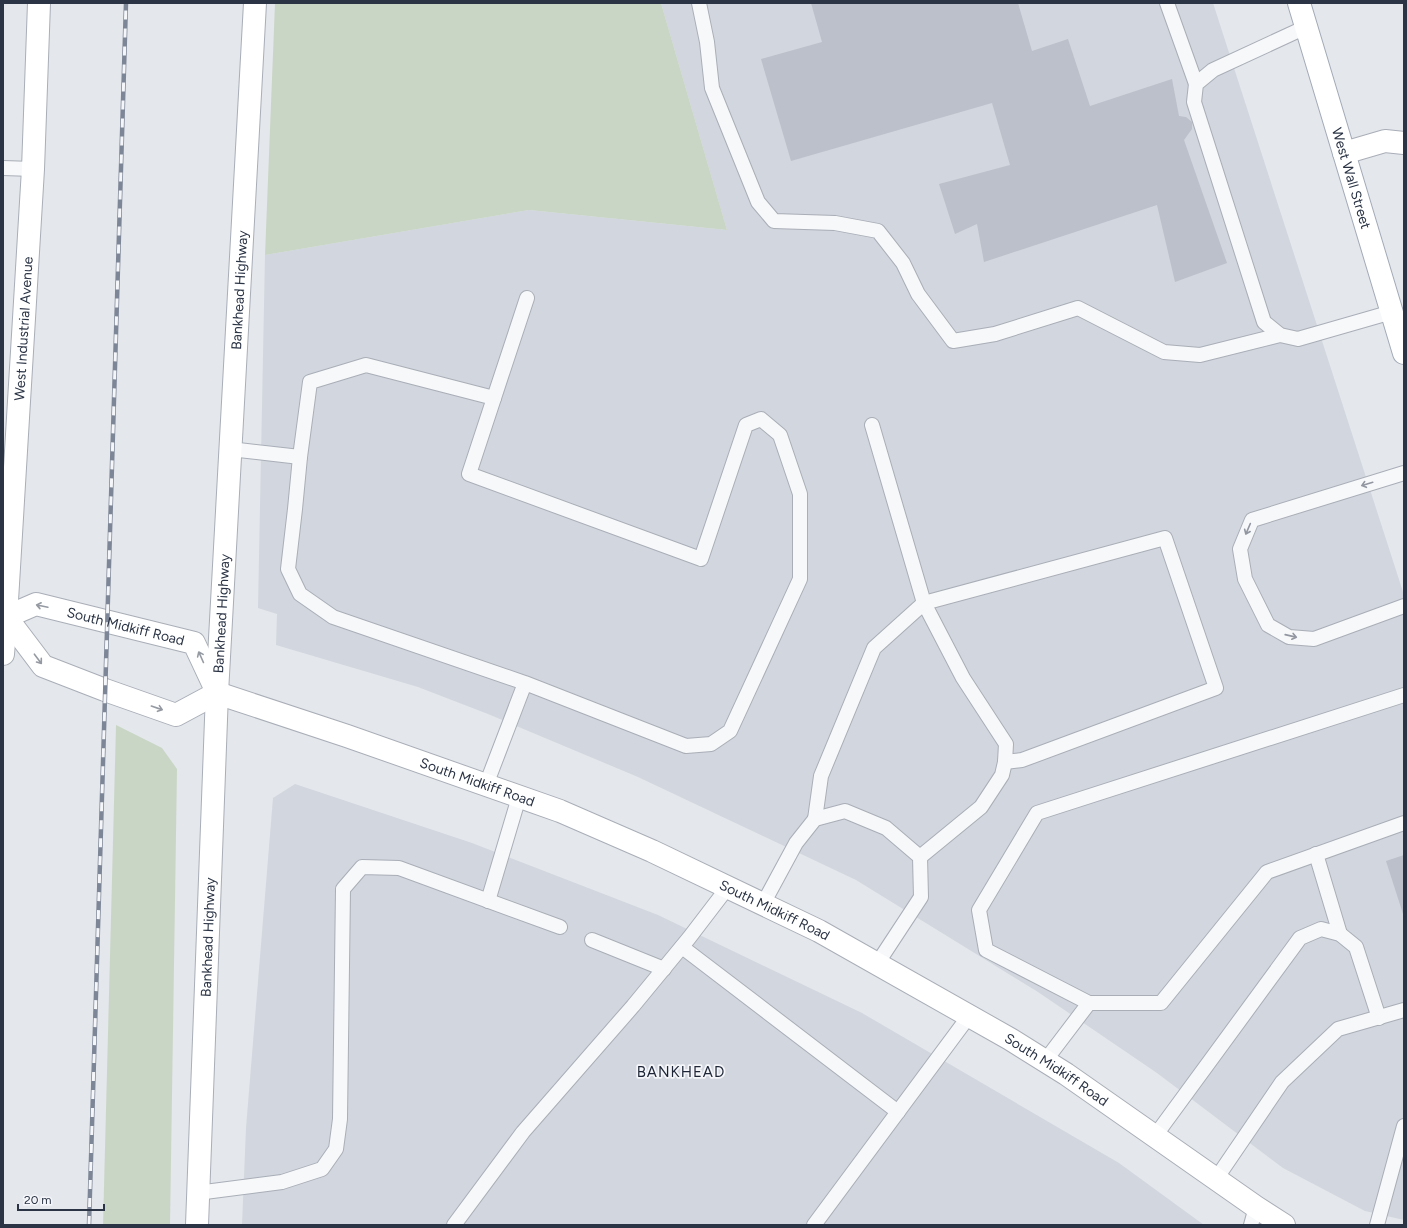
<svg xmlns="http://www.w3.org/2000/svg" width="1407" height="1228" viewBox="0 0 1407 1228" font-family="Figtree,sans-serif">
<style>
.built{fill:#d2d6de}
.green{fill:#c9d6c5}
.building{fill:#bbc0ca}
.lines{fill:none;stroke-linecap:round;stroke-linejoin:round}
.lane-casing{stroke:#a9aeb7;stroke-width:16}
.secondary-casing{stroke:#a9aeb7;stroke-width:24}
.primary-casing{stroke:#a3abb8;stroke-width:24}
.lane{stroke:#f7f8fa;stroke-width:14}
.secondary{stroke:#fff;stroke-width:22}
.primary{stroke:#fff;stroke-width:22}
.rail-casing{stroke:#7d8696;stroke-width:4.5}
.rail{stroke:#f4f6f9;stroke-width:3;stroke-dasharray:9;stroke-linecap:butt}
.oneway{stroke:#9196a0}
.oneway2{stroke:#959aa2}
.labels{text-anchor:middle;stroke-width:3.5;stroke-linejoin:round;paint-order:stroke}
.street-label{font-size:14px;fill:#2b3445;stroke:#f4f6f9}
.neighbourhood-label{font-size:15px;letter-spacing:1px;fill:#1d2536;stroke:#f4f6f9}
</style>
<rect width="100%" height="100%" fill="#e4e7ec"/>
<g class="built">
<path d="M661,3h552l191,592v625l-39,-9 -82,-43 -126,-95 -119,-81 -182,-112 -218,-103 -150,-63 -70,-27 -142,-42 1,-31 -19,-6 7,-353 264,-45 198,20z"/>
<path d="M295,784l177,59 186,72 204,98 257,150 85,62h-962l4,-97 27,-330z"/>
</g>
<g class="green">
<path d="M275,3h386l66,227 -198,-20 -264,45z"/>
<path d="M116,725l46,23 15,21 -7,456h-67z"/>
</g>
<g class="building">
<path d="M811,3h207l14,48 36,-12 22,67 82,-27 7,37 7,1 6,5v7l-8,11 43,123 -52,19 -18,-77 -173,57 -7,-38 -22,10 -16,-50 71,-19 -18,-62 -201,58 -30,-102 61,-17z"/>
<path d="M1404,855v62l-18,-56z"/>
</g>
<g class="lines">
<defs>
<g id="lane">
<path d="M699,3l8,39 5,46 46,114 16,19 61,2 43,8 25,32 15,31 35,47 42,-7 83,-26 86,44 36,3 80,-20"/>
<path d="M1167,3l29,81"/>
<path d="M1306,27l-93,43 -17,14 -2,18 70,220 16,13 18,4 94,-27"/>
<path d="M3,168l30,1"/>
<path d="M494,398l33,-100"/>
<path d="M872,425l52,178 241,-65 51,150 -194,72 -17,2"/>
<path d="M230,449l70,8"/>
<path d="M1404,473l-152,47 -12,29 5,30 23,46 21,12 25,2 90,-33"/>
<path d="M1404,695l-367,118 -58,97 7,40 103,53h72l106,-131 137,-49"/>
<path d="M486,785l39,-102 161,63 25,-2 19,-13 70,-152v-85l-20,-59 -19,-16 -15,6 -45,134 -232,-85 25,-76 -128,-33 -56,17 -10,75 -5,52 -7,60 12,25 33,23 192,66"/>
<path d="M815,819l6,-43 53,-128 50,-45 39,75 43,66 -1,18 -3,13 -21,32 -61,50"/>
<path d="M1316,854l24,80"/>
<path d="M488,901l31,-104"/>
<path d="M763,904l33,-61 19,-24 30,-8 41,17 34,29 1,40 -44,67"/>
<path d="M592,940l72,29"/>
<path d="M682,947l216,165"/>
<path d="M1045,1061l44,-58"/>
<path d="M1155,1136l145,-198 21,-9 19,5 16,13 23,71"/>
<path d="M1216,1179l66,-97 56,-53 66,-19"/>
<path d="M197,1193l85,-11 40,-13 14,-20 4,-30 3,-230 19,-22 37,1 161,59"/>
<path d="M454,1225l69,-93 110,-126 56,-68 39,-51"/>
<path d="M814,1225l155,-209"/>
<path d="M1251,1225l5,-18"/>
<path d="M1377,1225l27,-99"/>
</g>
<g id="secondary">
<path d="M1344,153l41,-12 19,2"/>
<path id="s1" d="M3,616l3,1 37,49 62,24 71,25 41,-22 130,43 213,75 92,40 167,80 191,108 56,35 190,133 28,18"/>
<path id="s2" d="M6,617l30,-13 158,39 22,47"/>
<path id="s3" d="M3,654l3,-37 27,-448 6,-166"/>
<path id="s4" d="M197,1225l20,-532 38,-690"/>
</g>
<g id="primary">
<path id="s5" d="M1299,3l105,350"/>
</g>
</defs>
<use href="#lane" class="lane-casing"/>
<use href="#secondary" class="secondary-casing"/>
<use href="#primary" class="primary-casing"/>
<use href="#lane" class="lane"/>
<use href="#secondary" class="secondary"/>
<use href="#primary" class="primary"/>
<defs>
<path id="rail" d="M89,1225l37,-1222"/>
</defs>
<use href="#rail" class="rail-casing"/>
<use href="#rail" class="rail"/>
</g>
<defs><path id="oneway-shaft" d="M-6 0H5M1.5-3L5.5 0L1.5 3" fill="none" stroke-width="1.6" stroke-linecap="round" stroke-linejoin="round"/></defs>
<g class="oneway">
<use href="#oneway-shaft" transform="translate(1367 484) rotate(163)"/>
<use href="#oneway-shaft" transform="translate(1248 529) rotate(113)"/>
<use href="#oneway-shaft" transform="translate(1291 636) rotate(13)"/>
</g>
<g class="oneway2">
<use href="#oneway-shaft" transform="translate(42 606) rotate(-168)"/>
<use href="#oneway-shaft" transform="translate(201 657) rotate(-114)"/>
<use href="#oneway-shaft" transform="translate(38 659) rotate(53)"/>
<use href="#oneway-shaft" transform="translate(157 708) rotate(19)"/>
</g>
<g class="labels">
<g class="street-label">
<text dy="5" stroke="none"><textPath href="#s5" startOffset="183">West Wall Street</textPath></text>
<text dy="5" stroke="none"><textPath href="#s4" startOffset="936">Bankhead Highway</textPath></text>
<text dy="5" stroke="none"><textPath href="#s3" startOffset="326">West Industrial Avenue</textPath></text>
<text dy="5" stroke="none"><textPath href="#s4" startOffset="612">Bankhead Highway</textPath></text>
<text dy="5" stroke="none"><textPath href="#s2" startOffset="125">South Midkiff Road</textPath></text>
<text dy="5" stroke="none"><textPath href="#s1" startOffset="528">South Midkiff Road</textPath></text>
<text dy="5" stroke="none"><textPath href="#s1" startOffset="852">South Midkiff Road</textPath></text>
<text dy="5" stroke="none"><textPath href="#s4" startOffset="288">Bankhead Highway</textPath></text>
<text dy="5" stroke="none"><textPath href="#s1" startOffset="1176">South Midkiff Road</textPath></text>
</g>
<g class="neighbourhood-label">
<text x="681" y="1077">BANKHEAD</text>
</g>
</g>
<rect width="1407" height="1228" fill="none" stroke="#2b3445" stroke-width="8"/>
<path d="M18 1204v6h86v-6" fill="none" stroke="#2b3445" stroke-width="2"/>
<text x="24" y="1204" font-size="12" fill="#2b3445" stroke="#f4f6f9" stroke-width="3" paint-order="stroke">20 m</text>
</svg>
